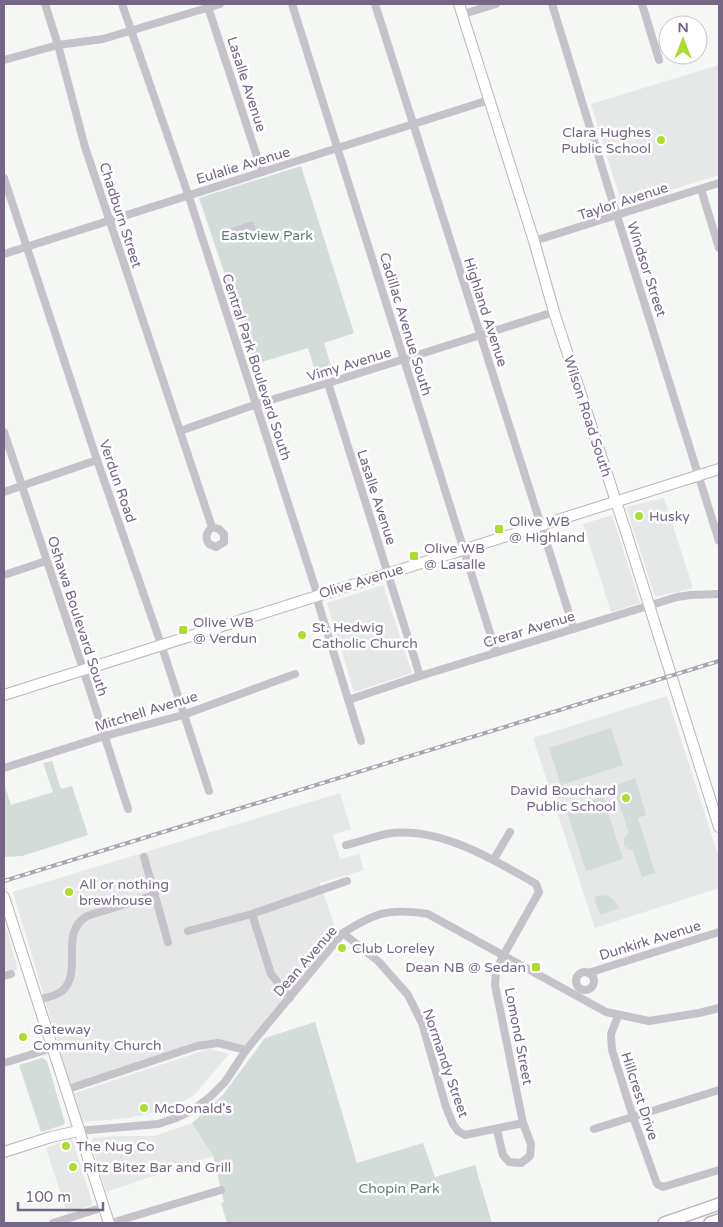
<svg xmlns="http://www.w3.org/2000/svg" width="723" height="1227" viewBox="0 0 723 1227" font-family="'Varela Round',sans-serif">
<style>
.built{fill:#e6e8e7}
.green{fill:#d3dcd9}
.water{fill:#c9c5d1}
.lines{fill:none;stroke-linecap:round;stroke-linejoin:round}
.major-casing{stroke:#b9b5bd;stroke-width:12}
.highway-casing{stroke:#b8b5bb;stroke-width:14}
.minor{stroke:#c6c2c9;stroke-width:8}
.major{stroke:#fff;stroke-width:10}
.highway{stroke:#fff;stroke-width:11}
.rail-casing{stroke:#aaa5b0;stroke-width:4}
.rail{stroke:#fff;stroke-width:2;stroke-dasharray:5.5;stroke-linecap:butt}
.poi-dot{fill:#aadd2d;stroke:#fff;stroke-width:2}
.labels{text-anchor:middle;stroke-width:5;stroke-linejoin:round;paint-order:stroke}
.street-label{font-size:14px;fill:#756784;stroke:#fff}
.poi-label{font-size:14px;fill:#756784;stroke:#fff;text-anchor:start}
.park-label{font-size:14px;fill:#657b78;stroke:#fff}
</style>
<rect width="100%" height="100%" fill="#f4f7f4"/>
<g class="built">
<path d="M719,65v110l-97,30 -31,-101z"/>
<path d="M664,498l29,90 -38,9 -29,-90z"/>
<path d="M612,515l28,88 -29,9 -28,-88z"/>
<path d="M383,585l29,88 -58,19 -27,-89z"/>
<path d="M667,696l52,162v30l-124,40 -62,-190z"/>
<path d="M340,793l11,36 -18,6 7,24 19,-5 5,16 -44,13 18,53 -95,111 -9,-5 -35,2 -129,40 -57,-192z"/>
<path d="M4,921l14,48 -14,5z"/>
<path d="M209,1049l20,5 -34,40 -22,14 -44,10 -48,4 -9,-28z"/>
<path d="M192,1123l21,33 -107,36 -15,-49 2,-5 25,-2h36z"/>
<path d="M72,1138l21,67 -26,8 -21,-65z"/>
</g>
<g class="green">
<path d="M301,166l53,167 -30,10 9,29 -16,5 -9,-29 -53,16 -56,-166z"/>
<path d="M611,728l12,37 -62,20 -12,-37z"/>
<path d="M52,761l9,28 11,-3 16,49 -66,21 -18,1v-73l7,21 42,-13 -10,-29z"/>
<path d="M635,778l11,37 -8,3 17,55 -13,4 -9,-26 -5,-2 -4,-3v-8l5,-5 -14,-41 4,-8z"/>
<path d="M603,797l20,62 -37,12 -20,-62z"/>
<path d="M602,895c9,1 13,5 17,13l-19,7 -6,-18z"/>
<path d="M315,1022l42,141 66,-20 12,34 40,-12 17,58h-265l-6,-20 3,-1 -11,-46 -21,-33 30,-27 43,-58z"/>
<path d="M42,1058l5,3 18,62 -2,2 -22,7 -22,-67z"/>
</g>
<path class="water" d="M253,221l3,9 -22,7 -3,-9z"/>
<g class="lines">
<defs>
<g id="major">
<path d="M459,4l75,237 20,71 72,220 93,295"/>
<path d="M4,695l715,-226"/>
<path d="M4,897l105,326"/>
<path d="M4,1152l47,-15 27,-6"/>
</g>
<g id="highway">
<path d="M664,1223l55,-19"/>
<path d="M710,1223l9,-3"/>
</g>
</defs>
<use href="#major" class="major-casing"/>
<use href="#highway" class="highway-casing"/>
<g class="minor">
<path d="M45,4l13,41 27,102 127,380c-5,5 -8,10 -3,17l7,3 8,-5v-8l-5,-5 -7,-2"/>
<path d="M122,4l68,196 126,390v6l45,145"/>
<path d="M207,4l55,168"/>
<path d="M292,4l204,648"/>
<path d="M375,4l199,625"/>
<path d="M552,4l65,212 102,325"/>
<path d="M642,4l17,56"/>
<path d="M463,14l33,-10"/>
<path d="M4,60l54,-15 45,-6 117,-35"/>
<path d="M4,178l93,282 64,184 48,147"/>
<path d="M701,189l18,59"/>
<path d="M534,241l185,-58"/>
<path d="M4,254l485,-154"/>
<path d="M328,383l92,293"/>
<path d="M180,431l77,-27 71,-21 226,-71"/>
<path d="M4,432l79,237 45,140"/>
<path d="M4,492l93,-32"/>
<path d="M4,575l42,-14"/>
<path d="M348,700l72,-24 257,-79 14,-2 28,-1"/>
<path d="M4,768l101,-32 78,-21 112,-41"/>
<path d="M346,845c13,-3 27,-8 40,-11 51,-9 109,26 150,50l3,8 -36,64 -7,15 -1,14 28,138 8,21 -1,12 -9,7 -12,-1 -6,-7 -6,-25"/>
<path d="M144,857l24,85"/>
<path d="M494,859l16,-27"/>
<path d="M252,914l19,60 19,24"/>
<path d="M188,931l64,-17 95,-33"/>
<path d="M343,933l36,29 29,33 14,28 24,84 7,17 5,7 7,4 58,-12"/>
<circle cx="585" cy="981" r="9"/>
<path d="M588,973l131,-41"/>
<path d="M4,976l7,-2"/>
<path d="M37,1000c8,-2 19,-4 25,-9 22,-19 -4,-58 25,-75l68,-21"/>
<path d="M618,1016l-7,18 1,16 21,67 24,67 6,3 56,-17"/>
<path d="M4,1063l48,-15"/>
<path d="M65,1090l132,-44 21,-3 28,7"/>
<path d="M594,1129l125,-39"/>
<path d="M78,1131l80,-7 18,-6 17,-8 17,-13 15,-15 21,-32 97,-117c33,-21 46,-25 85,-19l178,98 43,9 50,-8 20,-5"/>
<path d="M53,1223l51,-16"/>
<path d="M111,1223l110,-33"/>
</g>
<use href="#major" class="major"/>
<use href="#highway" class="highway"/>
<defs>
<path id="rail" d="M4,881l715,-220"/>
</defs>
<use href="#rail" class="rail-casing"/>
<use href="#rail" class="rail"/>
</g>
<g class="poi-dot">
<circle cx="661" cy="140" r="5"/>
<circle cx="639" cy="516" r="5"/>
<rect x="494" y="524" width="10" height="10" rx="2.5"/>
<rect x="409" y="551" width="10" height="10" rx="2.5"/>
<rect x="178" y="625" width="10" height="10" rx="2.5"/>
<circle cx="302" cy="635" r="5"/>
<circle cx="626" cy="798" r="5"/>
<circle cx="69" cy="892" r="5"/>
<circle cx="342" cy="948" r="5"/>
<rect x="531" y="962" width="10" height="10" rx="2.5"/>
<circle cx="23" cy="1037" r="5"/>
<circle cx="144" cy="1108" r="5"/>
<circle cx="66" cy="1146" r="5"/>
<circle cx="73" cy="1167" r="5"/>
</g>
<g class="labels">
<g class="street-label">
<text transform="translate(247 84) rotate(72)" y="5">Lasalle Avenue</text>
<text transform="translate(243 165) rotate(-17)" y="5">Eulalie Avenue</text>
<text transform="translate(623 201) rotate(-18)" y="5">Taylor Avenue</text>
<text transform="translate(121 215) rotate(72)" y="5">Chadburn Street</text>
<text transform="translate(647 269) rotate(72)" y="5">Windsor Street</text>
<text transform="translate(486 312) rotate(72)" y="5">Highland Avenue</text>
<text transform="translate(406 324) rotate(73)" y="5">Cadillac Avenue South</text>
<text transform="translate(349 364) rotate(-17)" y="5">Vimy Avenue</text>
<text transform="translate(257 367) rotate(72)" y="5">Central Park Boulevard South</text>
<text transform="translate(588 416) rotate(72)" y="5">Wilson Road South</text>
<text transform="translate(118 481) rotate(71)" y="5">Verdun Road</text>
<text transform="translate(377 497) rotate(72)" y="5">Lasalle Avenue</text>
<text transform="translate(361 581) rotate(-17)" y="5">Olive Avenue</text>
<text transform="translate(78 616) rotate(72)" y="5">Oshawa Boulevard South</text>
<text transform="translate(529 629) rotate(-17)" y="5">Crerar Avenue</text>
<text transform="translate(146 711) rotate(-17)" y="5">Mitchell Avenue</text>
<text transform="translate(650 940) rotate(-17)" y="5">Dunkirk Avenue</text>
<text transform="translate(305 961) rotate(-49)" y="5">Dean Avenue</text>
<text transform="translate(519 1036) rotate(79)" y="5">Lomond Street</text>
<text transform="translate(446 1063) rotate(71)" y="5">Normandy Street</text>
<text transform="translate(640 1096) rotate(72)" y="5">Hillcrest Drive</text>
</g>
<g class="poi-label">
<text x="651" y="137" text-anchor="end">Clara Hughes<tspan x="651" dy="16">Public School</tspan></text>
<text x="649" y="521">Husky</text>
<text x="509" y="526">Olive WB<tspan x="509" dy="16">@ Highland</tspan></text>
<text x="424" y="553">Olive WB<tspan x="424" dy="16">@ Lasalle</tspan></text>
<text x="193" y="627">Olive WB<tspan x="193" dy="16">@ Verdun</tspan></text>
<text x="312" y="632">St. Hedwig<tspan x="312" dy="16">Catholic Church</tspan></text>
<text x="616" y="795" text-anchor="end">David Bouchard<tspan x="616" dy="16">Public School</tspan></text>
<text x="79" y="889">All or nothing<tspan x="79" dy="16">brewhouse</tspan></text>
<text x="352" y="953">Club Loreley</text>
<text x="526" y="972" text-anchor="end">Dean NB @ Sedan</text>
<text x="33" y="1034">Gateway<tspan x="33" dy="16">Community Church</tspan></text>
<text x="154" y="1113">McDonald's</text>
<text x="76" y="1151">The Nug Co</text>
<text x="83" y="1172">Ritz Bitez Bar and Grill</text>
</g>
<g class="park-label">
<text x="267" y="240">Eastview Park</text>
<text x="399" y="1193">Chopin Park</text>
</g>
</g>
<rect width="723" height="1227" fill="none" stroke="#756784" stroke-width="10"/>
<g transform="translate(683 40)"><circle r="24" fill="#ffffff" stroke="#c8c2ce"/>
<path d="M0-4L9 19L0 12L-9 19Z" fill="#aadd2d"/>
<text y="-8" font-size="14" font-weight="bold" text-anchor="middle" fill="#756784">N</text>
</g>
<path d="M18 1202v8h85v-8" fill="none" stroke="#756784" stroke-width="2.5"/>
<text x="25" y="1202" font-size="15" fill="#756784" stroke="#ffffff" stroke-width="4" paint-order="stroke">100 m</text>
</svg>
